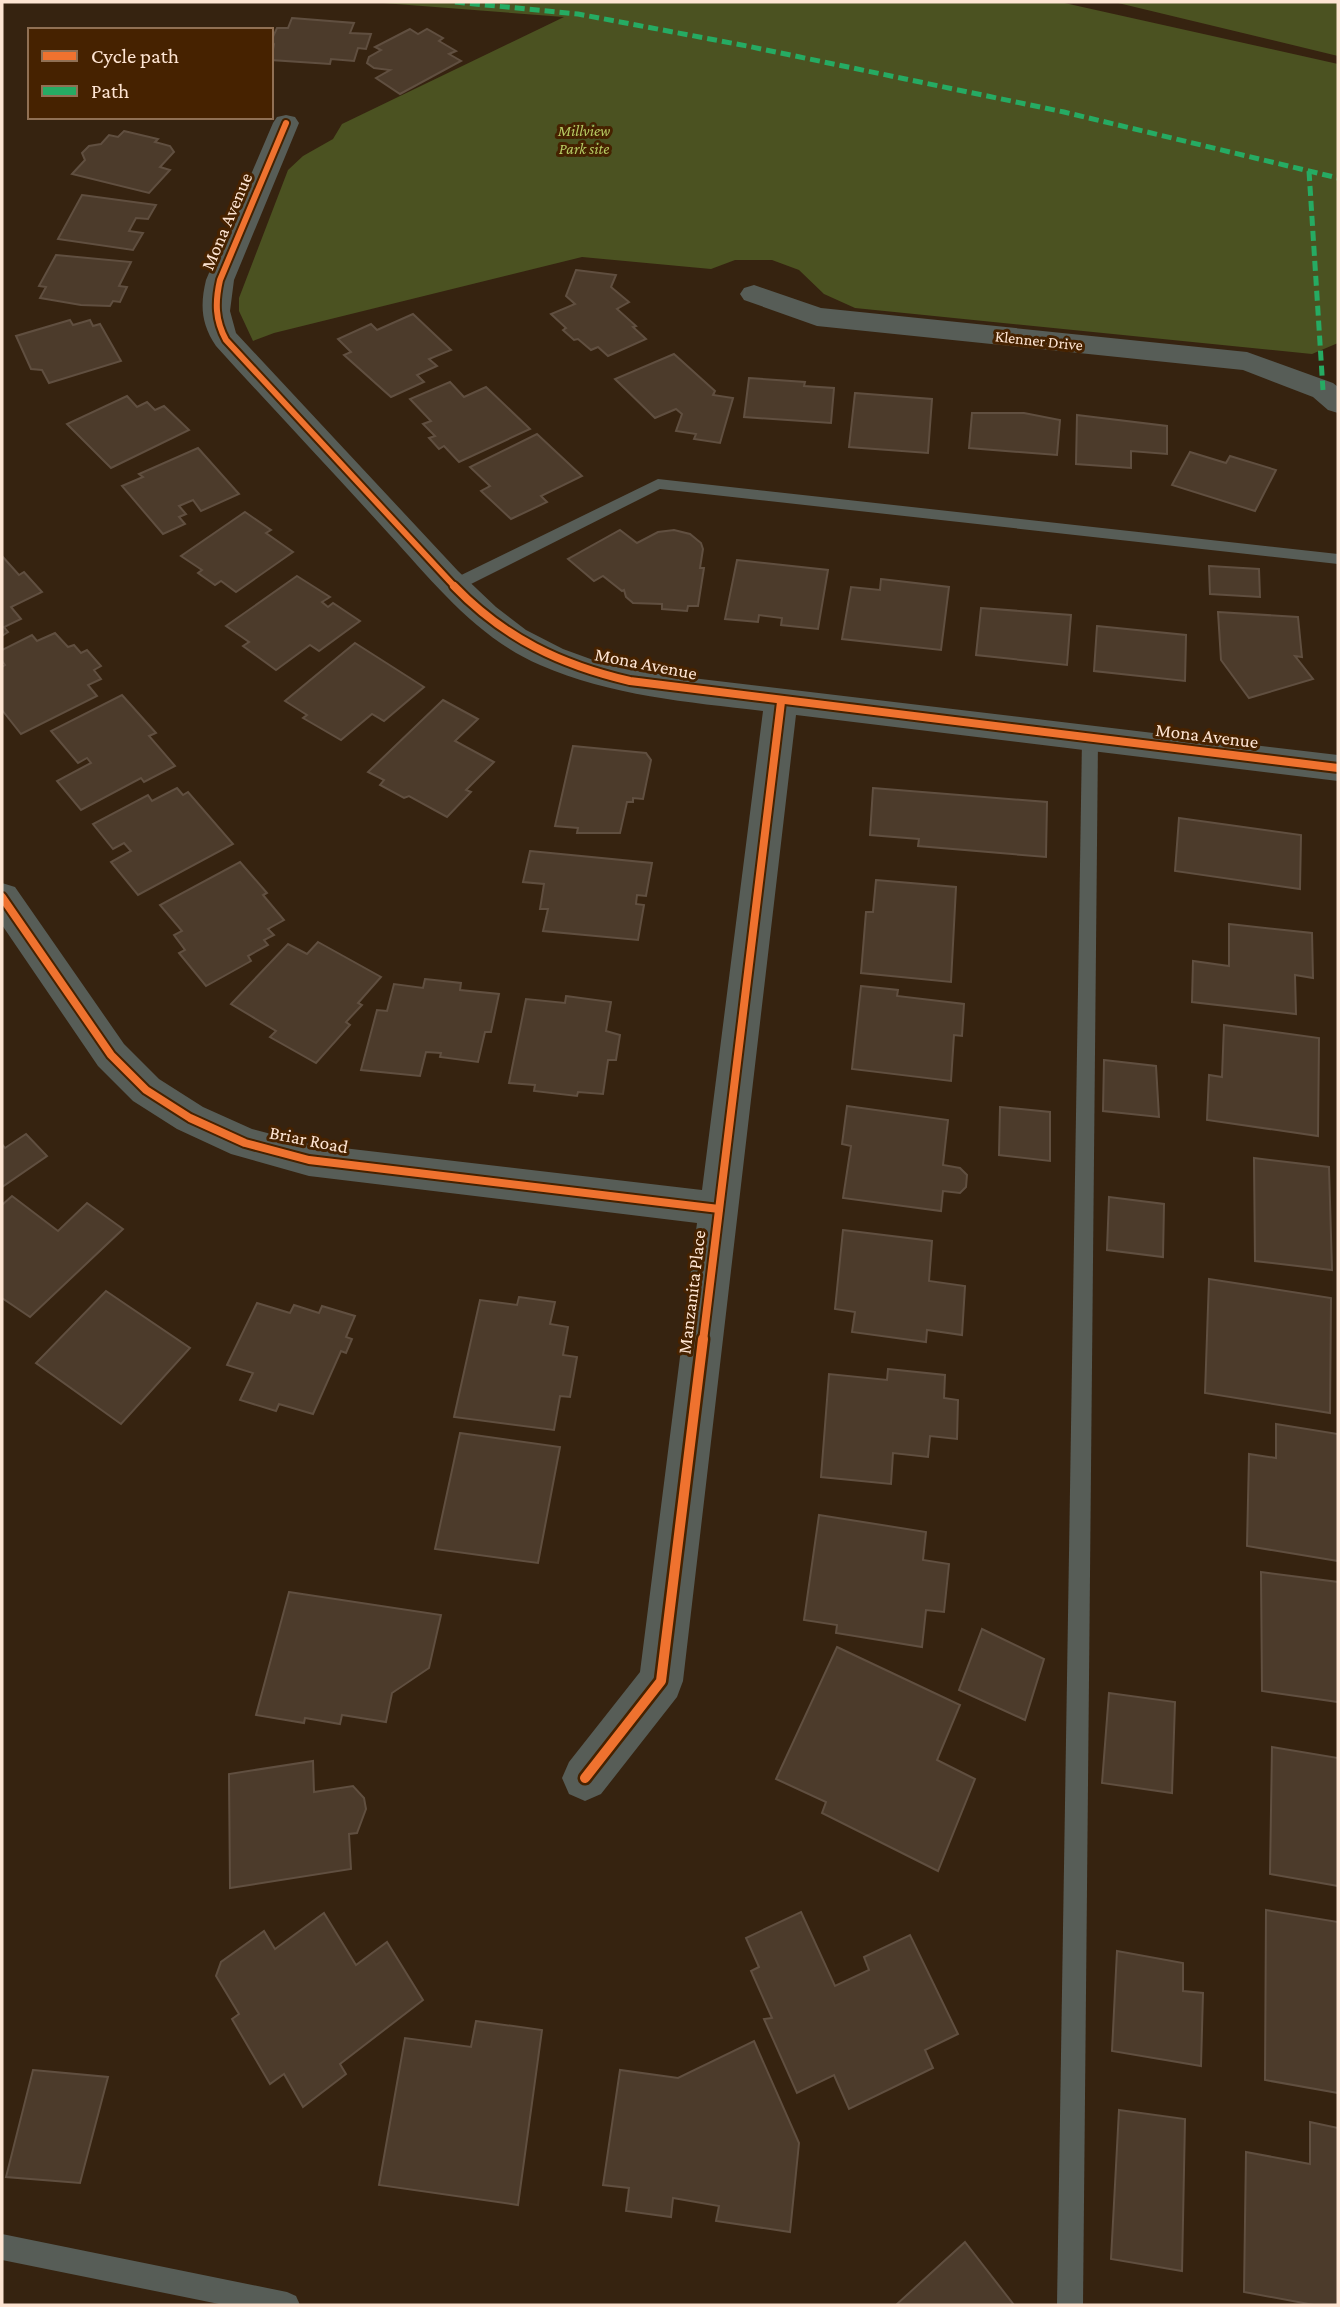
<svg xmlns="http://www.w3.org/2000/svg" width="1340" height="2307" viewBox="0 0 1340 2307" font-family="'Crimson Pro',serif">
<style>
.green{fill:#4b5221}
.building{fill:#4c3b2b;stroke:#604f40;stroke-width:2}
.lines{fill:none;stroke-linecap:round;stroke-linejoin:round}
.service{fill:#575d57;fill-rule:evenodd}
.minor{fill:#575d57;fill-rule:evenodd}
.quiet{stroke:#26ab63;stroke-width:5;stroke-dasharray:10 5;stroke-linecap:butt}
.cycleway-far2-casing{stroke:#462200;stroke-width:10}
.cycleway-far1-casing{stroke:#462200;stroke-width:12}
.cycleway-casing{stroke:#462200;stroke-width:15}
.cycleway-far2{stroke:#ef722f;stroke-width:6}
.cycleway-far1{stroke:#ef722f;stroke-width:8}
.cycleway{stroke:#ef722f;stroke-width:10}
.labels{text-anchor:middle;stroke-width:6;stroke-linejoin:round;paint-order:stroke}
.far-park-label{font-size:16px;font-style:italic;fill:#b6ca62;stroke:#462200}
.far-street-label{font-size:16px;fill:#fee5d3;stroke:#462200}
.street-label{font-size:19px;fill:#fee5d3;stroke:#462200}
</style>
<rect width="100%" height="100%" fill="#362310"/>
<g class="green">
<path d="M370,2h690l278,62v279l-26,11 -457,-46 -31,-14 -25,-24 -27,-10h-37l-24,9 -129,-12 -308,76 -21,8 -14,-30v-13l49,-128 15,-14 30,-17 9,-15 222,-107z"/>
<path d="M1114,2h224v54z"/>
</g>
<g class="building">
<path d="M292,18l62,5 -4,10 21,1 -5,15 -8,-1 -4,13 -23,-2 -1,5 -59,-4 3,-16 -3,-3 6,-13h11z"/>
<path d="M410,29l8,5 9,-5 16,9 -4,3 17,10 -7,3 12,7 -61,33 -24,-16 14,-8 -16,-2 -7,-5 2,-6 12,-7 -6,-3z"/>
<path d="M124,131l34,8 -3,3 15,4 4,6 -14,15 10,3 -21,23 -77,-19 13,-14 -3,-7 7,-7 12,-2 8,-9 9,2z"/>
<path d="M82,195l74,10 -8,14 -12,-1 -7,13 14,2 -10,17 -75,-11z"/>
<path d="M56,255l75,7 -12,24 8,1 -7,15 -7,-1 -3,5 -29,-1 -41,-7 6,-11 -7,-1z"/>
<path d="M576,270l40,5 -5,12 18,15 -12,7 19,17 -3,1 13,12 -38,17 -10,-9 -7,3 -13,-11 -4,1 -11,-10 3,-2 -15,-14 24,-10 -9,-8z"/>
<path d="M413,314l38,36 -22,9 8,7 -20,9 7,7 -33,15 -47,-42 7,-3 -13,-13 33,-15 6,6z"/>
<path d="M70,320l3,5 17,-5 3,6 7,-2 21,37 -72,22 -7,-13 -11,-1 -15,-33z"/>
<path d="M674,354l41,37 -2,4 20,3 -13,45 -26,-4 2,-5 -20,-3 6,-17 -6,-5 -21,9 -40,-39z"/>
<path d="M749,378l56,4 -1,4 30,2 -3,35 -87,-6z"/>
<path d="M450,382l14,15 22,-10 44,42 -71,33 -15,-16 -5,3 -10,-11 6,-2 -12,-12 8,-3 -21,-22z"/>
<path d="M855,393l77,6 -4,54 -79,-6z"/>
<path d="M127,396l10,11 10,-5 8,8 9,-4 25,24 -78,38 -44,-44z"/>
<path d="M972,413h52l36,7 -3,35 -88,-7z"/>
<path d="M1077,415l90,11v28l-36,-3v17l-55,-4z"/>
<path d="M537,434l45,42 -41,20 6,6 -36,17 -30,-28 9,-5 -20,-19z"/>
<path d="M198,448l41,46 -38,17 -8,-11 -14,6 7,8 -7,3 6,7 -22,10 -41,-48 21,-9 -4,-3z"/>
<path d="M1190,452l36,11 4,-7 46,14 -21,41 -83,-26z"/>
<path d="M245,512l26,18 -5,3 27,19 -57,40 -15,-11 -6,4 -17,-12 4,-3 -21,-14z"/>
<path d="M620,530l17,13 21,-11 16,-2 16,4 11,9 2,6 -3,19h4l-6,38h-10l-1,5 -25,-2v-5l-29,-1 -7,-6 -2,-7 -2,1 -19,-15 -9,5 -26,-22z"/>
<path d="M2,556l17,19 5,-3 18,20 -31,15 10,12 -17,8 4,5 -6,4z"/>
<path d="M737,560l91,10 -10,59 -37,-4 1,-7 -23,-3 -1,7 -33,-3z"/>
<path d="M1209,566l50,3 1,28 -50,-3z"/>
<path d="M297,576l33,21 -8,5 6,5 5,-4 27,18 -41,30 -9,-6 -34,25 -33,-24 6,-4 -23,-16z"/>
<path d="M881,579l68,8 -8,63 -99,-11 9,-52 29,3z"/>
<path d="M981,608l90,7 -4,50 -91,-10z"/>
<path d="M1218,612l80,5 4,40 -7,-1 18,23 -64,19 -28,-38z"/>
<path d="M1097,626l89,9 -1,46 -91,-10z"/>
<path d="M55,633l13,14 6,-2 7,8 6,-3 14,16 -7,4 7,9 -13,6 9,11 -76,38 -19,-24v-43l3,-2 -3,-4v-11l30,-15 5,6z"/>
<path d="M355,643l69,44 -40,34 -12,-7 -31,26 -38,-22 4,-3 -22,-14z"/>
<path d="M122,695l34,38 -7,3 26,30 -31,16 -3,-4 -60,32 -24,-29 34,-18 -4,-5 -9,5 -27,-32z"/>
<path d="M443,700l35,19 -23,22 39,21 -28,28 5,2 -24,25 -38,-21 -5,2 -24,-13 4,-5 -16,-8z"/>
<path d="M573,746l73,7 5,7 -8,39 -10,-1v4h-6l-7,31h-43l1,-5 -23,-2z"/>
<path d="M177,788l6,7 5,-3 45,52 -95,51 -27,-33 20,-11 -7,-8 -11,6 -20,-25 55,-29 4,6z"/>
<path d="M873,788l174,14 -1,55 -128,-11 1,-7 -49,-4z"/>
<path d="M1179,818l122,17 -1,54 -125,-18z"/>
<path d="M530,851l122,12 -6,33 -9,-1 -1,9 8,1 -6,35 -95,-9 5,-22h-8l4,-25 -21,-2z"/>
<path d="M240,862l27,31 -4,2 21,25 -16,9 6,6 -10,5 4,5 -20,11 3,5 -45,25 -27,-33 6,-3 -11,-15 8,-4 -22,-26z"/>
<path d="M876,880l80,7 -5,95 -90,-9 5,-61h7z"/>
<path d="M1229,924l83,9 1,45 -18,-3 1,39 -104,-12 1,-41 36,5z"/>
<path d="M318,942l63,35 -23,26 4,2 -16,17 4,3 -34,38 -46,-26 6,-6 -45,-27 57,-60 19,10z"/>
<path d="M425,979l36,4 -1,7 39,4 -8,38h-6l-7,30 -38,-5 1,-4 -15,-1 -6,24 -59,-6 16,-60 10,1 7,-27 29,4z"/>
<path d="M861,986l37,4 -1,6 67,8 -2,32 -8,-1 -3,46 -99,-12z"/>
<path d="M566,996l45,6 -5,29 14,4 -4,25h-8l-5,34 -25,-2 -1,4 -43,-5 1,-6 -26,-2 17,-84 39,4z"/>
<path d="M1224,1025l95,13 -1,98 -111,-16 2,-45 13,2z"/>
<path d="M1104,1060l52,6 3,51 -56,-6z"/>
<path d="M847,1106l101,14 -5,45 17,3 7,7 -1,12 -6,6 -17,-2 -2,20 -98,-13 8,-52 -9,-2z"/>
<path d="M1000,1107l50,5v49l-51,-6z"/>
<path d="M26,1134l21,22 -45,31v-43l3,4z"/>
<path d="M1254,1158l75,9 3,103 -77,-9z"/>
<path d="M12,1196l46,35 29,-28 36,26 -93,88 -28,-19v-93z"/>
<path d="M1109,1197l55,7 -1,53 -56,-7z"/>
<path d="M843,1230l89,11 -3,40 36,5 -3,49 -35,-5 -1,12 -74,-10 3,-20 -20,-3z"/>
<path d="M1209,1279l122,19 -1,115 -125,-20z"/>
<path d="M106,1291l84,57 -69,76 -85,-61z"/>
<path d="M519,1297l36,5 -5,22 18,3 -5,28 14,2 -7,40 -10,-1 -6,34 -100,-13 26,-117 37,5z"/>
<path d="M257,1303l33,10 4,-8 25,8 3,-7 33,10 -9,21 6,2 -6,14 -5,-2 -28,63 -34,-10 -3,7 -36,-11 13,-27 -26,-8z"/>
<path d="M888,1369l57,6 -1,23 14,2 -1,39 -27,-3 -2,21 -35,-4 -2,31 -70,-7 8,-103 58,6z"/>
<path d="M1276,1424l62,10v127l-91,-15 2,-92 27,4z"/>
<path d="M460,1433l100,14 -22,116 -103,-14z"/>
<path d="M819,1515l107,17 -3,28 26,4 -5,48 -18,-2 -4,37 -86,-14 1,-8 -33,-5z"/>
<path d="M1261,1572l77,10v120l-76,-11z"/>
<path d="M289,1592l152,23 -12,53 -37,25 -6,29 -44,-7 -2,9 -35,-6 -1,5 -48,-8z"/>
<path d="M982,1629l62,30 -19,61 -66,-30z"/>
<path d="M837,1647l123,58 -23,55 38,19 -37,92 -116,-58 4,-11 -50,-23z"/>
<path d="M1109,1693l66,9 -3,91 -70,-10z"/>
<path d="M1272,1747l66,11v128l-68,-12z"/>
<path d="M313,1761l1,31 39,-6 11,12 2,11 -9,24 -8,1 2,35 -121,19 -1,-114z"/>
<path d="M1266,1910l72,12v171l-73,-13z"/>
<path d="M801,1912l34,74 34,-16 -5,-13 46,-22 48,99 -33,16 8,18 -84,41 -15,-34 -37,18 -33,-74 8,-1 -21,-47 8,-4 -13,-29z"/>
<path d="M324,1913l32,52 31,-23 36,58 -83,64 6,10 -43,33 -19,-33 -14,10 -38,-65 7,-5 -23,-38 5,-14 43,-31 11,18z"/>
<path d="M1117,1951l66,12v28l20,2 -2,73 -89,-15z"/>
<path d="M476,2021l66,9 -24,175 -139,-20 26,-147 66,9z"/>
<path d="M754,2041l45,102 -9,89 -74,-11 3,-15 -46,-8 -2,19 -45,-6 3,-23 -26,-3 17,-115 58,8z"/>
<path d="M33,2070l75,7 -28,106 -74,-6z"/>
<path d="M1119,2110l66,9 -3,152 -71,-12z"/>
<path d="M1310,2122l28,6v177h-24l-70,-13 2,-140 64,12z"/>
<path d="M965,2242l49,63h-118z"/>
</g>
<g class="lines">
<g class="service">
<path d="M658,479l680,75v10l-678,-75 -199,100h-12l-2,-4 2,-4z"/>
<path d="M1090,733l8,6 -15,1566h-26l25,-1566z"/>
<path d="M2,2234l285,58 9,4 4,9h-76l-222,-45z"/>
</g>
<g class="minor">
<path d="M286,115l9,2 4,6 -65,157 -4,31 6,22 222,238 38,36 30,23 37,19 33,12 54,12 688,82v26l-542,-66 -113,966 -6,16 -76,97 -16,7 -16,-7 -7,-16 7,-16 71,-90 57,-449 -388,-47 -78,-22 -54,-25 -44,-28 -35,-35 -96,-141v-42l13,4 109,157 35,35 44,28 49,22 57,15 393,46 61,-479c-75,-9 -152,-15 -223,-46 -64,-28 -105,-81 -151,-131 -57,-63 -116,-125 -173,-188 -15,-22 -16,-41 -10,-66l67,-157 4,-6z"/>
<path d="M754,285l67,23 426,44 86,31 5,4v26l-10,-3 -15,-13 -70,-27 -426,-44 -73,-26 -4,-6 4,-6z"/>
</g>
<g class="quiet">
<path d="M455,2l123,12 169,32 317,66 274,66"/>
<path d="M1309,171l14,219"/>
</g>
<defs>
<path id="cycleway-far2" d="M286,123l-66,157c-5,22 -5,40 6,60l230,248"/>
<g id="cycleway-far1">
<path d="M454,586c50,52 107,79 176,95l708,87"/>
<path d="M2,897l109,158 35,35 44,28 55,25 64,17 410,49"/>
<path d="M703,1341l78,-639"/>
</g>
<path id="cycleway" d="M585,1778l76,-97 42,-342"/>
</defs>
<use href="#cycleway-far2" class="cycleway-far2-casing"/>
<use href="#cycleway-far1" class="cycleway-far1-casing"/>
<use href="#cycleway" class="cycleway-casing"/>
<use href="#cycleway-far2" class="cycleway-far2"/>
<use href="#cycleway-far1" class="cycleway-far1"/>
<use href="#cycleway" class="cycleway"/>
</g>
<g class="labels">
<g class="far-park-label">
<text x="584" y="136">Millview<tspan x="584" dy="18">Park site</tspan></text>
</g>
<g class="far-street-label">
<text transform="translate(1039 340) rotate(6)" y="6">Klenner Drive</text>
</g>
<g class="street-label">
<text transform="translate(226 221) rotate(-67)" y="7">Mona Avenue</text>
<text transform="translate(646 663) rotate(11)" y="7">Mona Avenue</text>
<text transform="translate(1207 735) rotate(7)" y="7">Mona Avenue</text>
<text transform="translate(309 1139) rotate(11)" y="7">Briar Road</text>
<text transform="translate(691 1292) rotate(-83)" y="7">Manzanita Place</text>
</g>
</g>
<rect width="1340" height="2307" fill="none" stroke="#fee5d3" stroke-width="7"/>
<rect x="28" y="28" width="245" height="91" fill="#462200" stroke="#907054" stroke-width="2"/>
<rect x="42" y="51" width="35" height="10" fill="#ef722f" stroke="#907054" stroke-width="2"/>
<text x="91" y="63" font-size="21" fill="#fee5d3">Cycle path</text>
<rect x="42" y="86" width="35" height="10" fill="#26ab63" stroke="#907054" stroke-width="2"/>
<text x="91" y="98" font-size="21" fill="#fee5d3">Path</text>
</svg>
